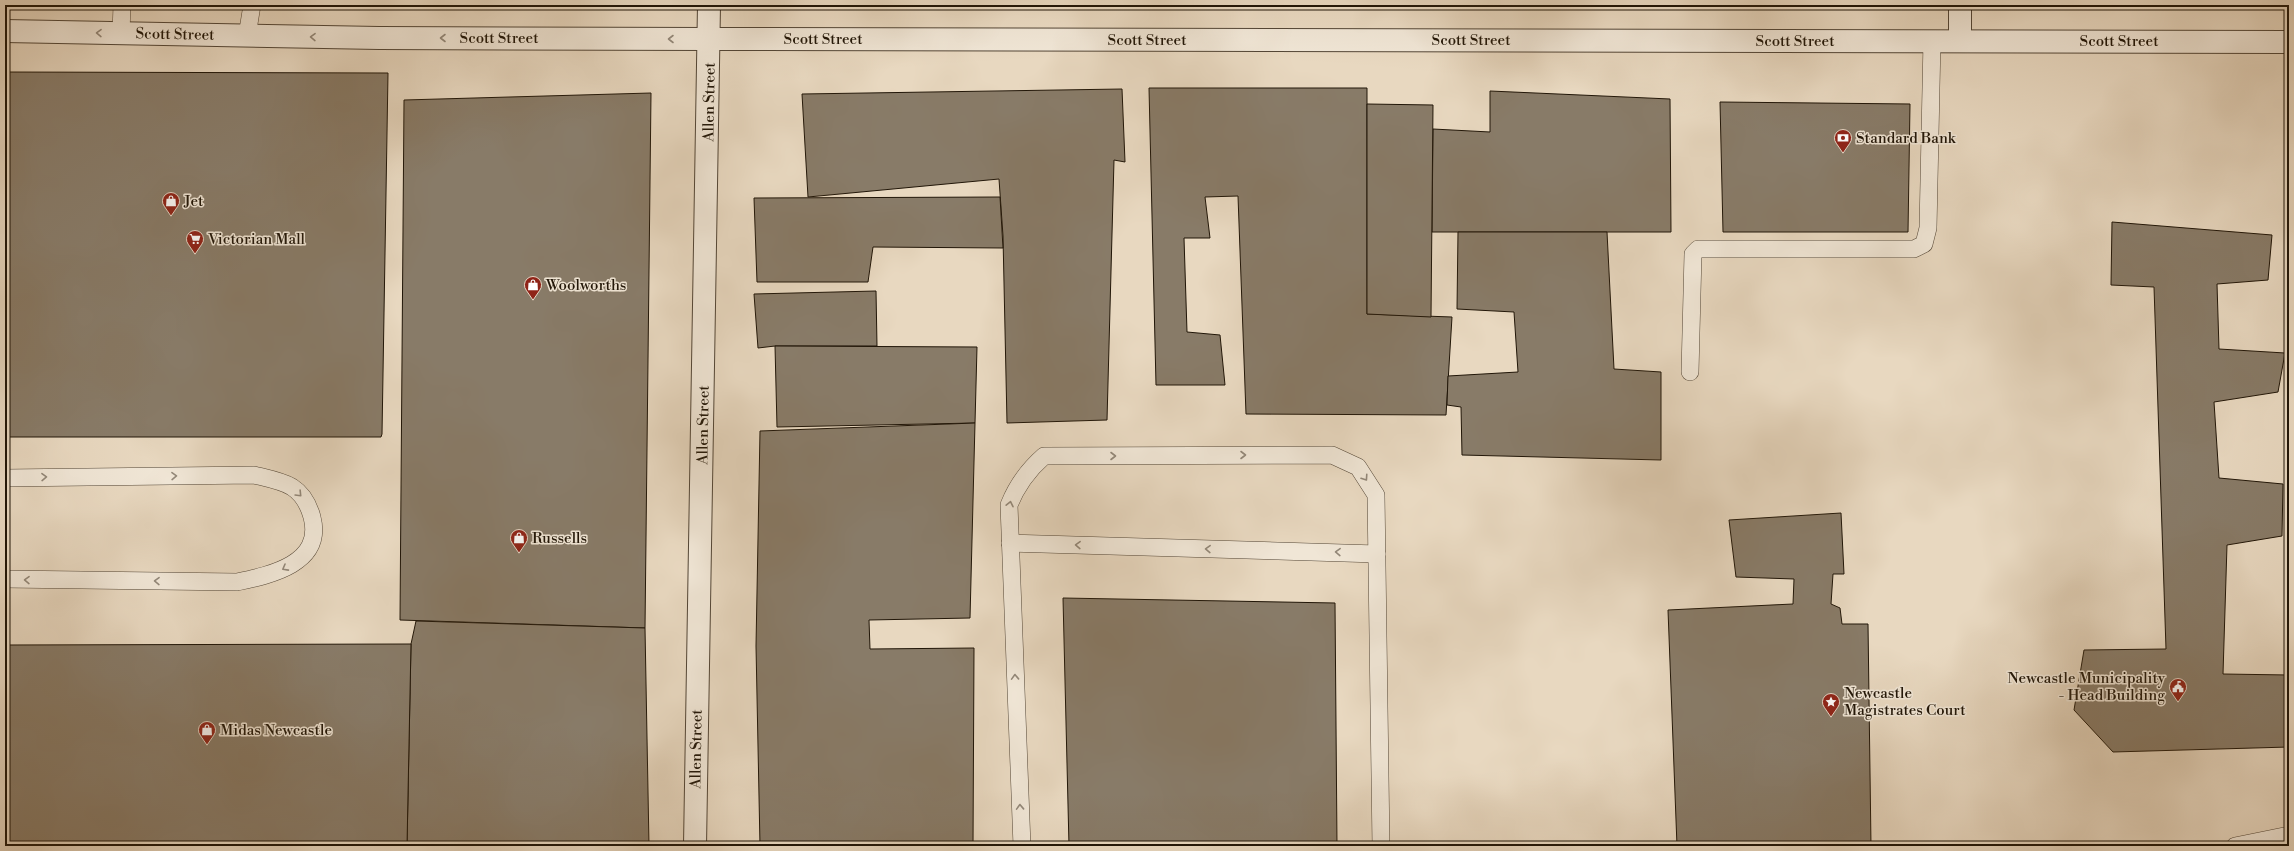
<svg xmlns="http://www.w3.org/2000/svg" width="2294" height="851" viewBox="0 0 2294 851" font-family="'Libre Bodoni',serif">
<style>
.building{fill:#887b68;stroke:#211608}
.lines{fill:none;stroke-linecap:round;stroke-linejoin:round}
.service-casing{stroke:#534636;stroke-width:18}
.minor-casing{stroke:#534636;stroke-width:24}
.tertiary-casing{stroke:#534636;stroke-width:24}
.service{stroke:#f0e6d6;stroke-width:17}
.minor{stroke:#f0e6d6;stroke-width:22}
.tertiary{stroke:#f0e6d6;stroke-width:22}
.oneway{stroke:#938879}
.labels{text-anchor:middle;stroke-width:3;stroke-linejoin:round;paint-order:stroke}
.street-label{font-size:15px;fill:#211608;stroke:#f0e6d6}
.poi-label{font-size:15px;fill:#211608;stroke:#f0e6d6;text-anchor:start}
</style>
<rect width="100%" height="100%" fill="#e8d8c0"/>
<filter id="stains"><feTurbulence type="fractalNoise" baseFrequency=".005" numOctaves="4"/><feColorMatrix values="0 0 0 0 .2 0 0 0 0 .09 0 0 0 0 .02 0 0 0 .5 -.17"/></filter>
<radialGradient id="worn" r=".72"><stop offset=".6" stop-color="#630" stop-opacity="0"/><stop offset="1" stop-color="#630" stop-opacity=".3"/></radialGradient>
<g class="building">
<path d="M5,72l383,1 -6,361 -1,3h-376z"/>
<path d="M1149,88h218v226l85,3 -6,98 -200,-1 -8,-218 -33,1 5,41h-26l3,94 33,3 5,50h-69z"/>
<path d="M1122,89l3,73 -11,-2 -7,260 -100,3 -4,-187 -4,-57 -191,18 -6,-103z"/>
<path d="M1490,91l180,8 1,133h-239l1,-103 57,3z"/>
<path d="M651,93l-6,535 -245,-8 4,-520z"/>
<path d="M1720,102l190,2 -2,128h-185z"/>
<path d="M1367,104l66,1 -2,212 -64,-3z"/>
<path d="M1000,197l3,51 -130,-1 -5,35h-111l-3,-84z"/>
<path d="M2112,222l160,13 -4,45 -51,4 2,65 66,4 -7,39 -64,10 5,76 64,6 -1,52 -55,9 -4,129 66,1v72l-176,5 -39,-42 10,-60 82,-1 -12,-362 -43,-2z"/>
<path d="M1458,232h149l7,137 47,3v88l-199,-5 -1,-48 -14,-2 1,-29 70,-4 -4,-60 -57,-3z"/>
<path d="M876,291l1,55h-102l-17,2 -4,-54z"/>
<path d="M775,346l202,1 -2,76 -198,4z"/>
<path d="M975,423l-5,195 -101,2 1,29 104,-1 -1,198h-213l-4,-200 4,-215z"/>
<path d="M1841,513l3,61h-11l-2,30 9,4 2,16h26l3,222h-194l-9,-236 125,-6 1,-25 -58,-2 -7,-57z"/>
<path d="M1063,598l272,5 2,243h-268z"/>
<path d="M416,621l229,7 4,218h-242l4,-202z"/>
<path d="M411,644l-4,202h-402v-201z"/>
</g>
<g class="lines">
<defs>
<g id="service">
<path d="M121,33l1,-28"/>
<path d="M247,36l5,-31"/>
<path d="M1690,372l3,-118 5,-5h216l10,-5 4,-16 4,-187"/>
<path d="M5,478l249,-3c12,3 28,6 38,12 11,7 17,19 20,30 12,47 -42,58 -75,65l-232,-3"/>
<path d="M1010,543l367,11"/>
<path d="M1022,846l-13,-341c8,-20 19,-35 35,-49l288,-1 26,12 18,28 5,351"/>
<path d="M2235,846l54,-11"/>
</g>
<g id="minor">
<path d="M5,31l374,7 331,1"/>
<path d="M1960,41v-36"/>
</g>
<g id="tertiary">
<path d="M710,39l1579,3"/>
<path d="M695,846l14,-841"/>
</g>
</defs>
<use href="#service" class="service-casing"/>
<use href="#minor" class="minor-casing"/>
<use href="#tertiary" class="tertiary-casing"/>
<use href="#service" class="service"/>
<use href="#minor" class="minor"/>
<use href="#tertiary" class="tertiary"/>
</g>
<defs><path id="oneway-chevron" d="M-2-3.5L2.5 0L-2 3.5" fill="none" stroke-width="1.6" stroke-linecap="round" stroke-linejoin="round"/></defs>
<g class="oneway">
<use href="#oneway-chevron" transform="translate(99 33) rotate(-179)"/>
<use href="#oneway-chevron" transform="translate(313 37) rotate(-179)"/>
<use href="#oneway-chevron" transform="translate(443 38) rotate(-180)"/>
<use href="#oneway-chevron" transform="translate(671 39) rotate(-180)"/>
<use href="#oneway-chevron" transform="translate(1243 455)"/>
<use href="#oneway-chevron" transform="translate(1113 456)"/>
<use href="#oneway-chevron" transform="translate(174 476) rotate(-1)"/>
<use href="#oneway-chevron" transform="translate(44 477) rotate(-1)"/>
<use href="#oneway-chevron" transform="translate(1365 478) rotate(56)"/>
<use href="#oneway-chevron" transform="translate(299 494) rotate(46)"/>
<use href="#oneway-chevron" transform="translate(1010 504) rotate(-78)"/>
<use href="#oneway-chevron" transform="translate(1078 545) rotate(-178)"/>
<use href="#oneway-chevron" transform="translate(1208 549) rotate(-178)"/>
<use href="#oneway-chevron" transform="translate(1338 552) rotate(-178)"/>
<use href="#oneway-chevron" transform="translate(285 568) rotate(151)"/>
<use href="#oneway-chevron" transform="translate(27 580) rotate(-179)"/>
<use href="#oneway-chevron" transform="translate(157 581) rotate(-179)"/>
<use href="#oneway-chevron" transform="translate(1015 677) rotate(-92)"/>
<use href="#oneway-chevron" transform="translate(1020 807) rotate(-92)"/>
</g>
<defs>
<symbol id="bank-pin" viewBox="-11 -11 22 30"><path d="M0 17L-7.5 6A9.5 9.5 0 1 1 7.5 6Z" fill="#8f2418" stroke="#f0e6d6"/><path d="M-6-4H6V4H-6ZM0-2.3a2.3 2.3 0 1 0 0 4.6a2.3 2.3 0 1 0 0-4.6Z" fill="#fff"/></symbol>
<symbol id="shop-pin" viewBox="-11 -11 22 30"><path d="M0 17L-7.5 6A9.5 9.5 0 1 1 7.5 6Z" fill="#8f2418" stroke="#f0e6d6"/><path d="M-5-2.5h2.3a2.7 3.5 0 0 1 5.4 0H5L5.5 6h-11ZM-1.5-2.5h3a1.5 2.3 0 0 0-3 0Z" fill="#fff"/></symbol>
<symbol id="supermarket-pin" viewBox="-11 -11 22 30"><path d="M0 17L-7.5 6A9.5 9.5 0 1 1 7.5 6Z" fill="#8f2418" stroke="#f0e6d6"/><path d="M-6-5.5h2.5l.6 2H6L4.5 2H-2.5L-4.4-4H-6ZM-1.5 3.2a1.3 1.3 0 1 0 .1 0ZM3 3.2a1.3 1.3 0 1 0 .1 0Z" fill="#fff"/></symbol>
<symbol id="civic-pin" viewBox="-11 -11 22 30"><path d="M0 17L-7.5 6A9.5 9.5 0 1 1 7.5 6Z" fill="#8f2418" stroke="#f0e6d6"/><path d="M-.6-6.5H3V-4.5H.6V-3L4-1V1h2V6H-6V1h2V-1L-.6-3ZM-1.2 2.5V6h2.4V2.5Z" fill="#fff"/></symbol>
<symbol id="sight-pin" viewBox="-11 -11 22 30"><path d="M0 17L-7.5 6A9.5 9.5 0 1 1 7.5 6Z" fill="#8f2418" stroke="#f0e6d6"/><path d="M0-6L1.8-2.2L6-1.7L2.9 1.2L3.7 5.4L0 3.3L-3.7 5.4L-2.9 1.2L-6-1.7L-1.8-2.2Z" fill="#fff"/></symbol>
</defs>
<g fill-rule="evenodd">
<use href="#bank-pin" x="1833" y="128" width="20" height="27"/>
<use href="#shop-pin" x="161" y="191" width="20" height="27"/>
<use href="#supermarket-pin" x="185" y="229" width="20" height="27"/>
<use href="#shop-pin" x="523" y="275" width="20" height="27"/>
<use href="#shop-pin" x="509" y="528" width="20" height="27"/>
<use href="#civic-pin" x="2168" y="677" width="20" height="27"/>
<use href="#sight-pin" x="1821" y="692" width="20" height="27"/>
<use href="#shop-pin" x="197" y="720" width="20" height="27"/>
</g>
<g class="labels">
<g class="street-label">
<text transform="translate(175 34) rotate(1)" y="5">Scott Street</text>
<text x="499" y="43">Scott Street</text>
<text x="823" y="44">Scott Street</text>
<text x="1147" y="45">Scott Street</text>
<text x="1471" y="45">Scott Street</text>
<text x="1795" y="46">Scott Street</text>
<text x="2119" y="46">Scott Street</text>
<text transform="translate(709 102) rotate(-89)" y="5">Allen Street</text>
<text transform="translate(703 425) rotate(-89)" y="5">Allen Street</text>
<text transform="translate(696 749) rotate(-89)" y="5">Allen Street</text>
</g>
<g class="poi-label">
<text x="1856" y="143">Standard Bank</text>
<text x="184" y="206">Jet</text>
<text x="208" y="244">Victorian Mall</text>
<text x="546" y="290">Woolworths</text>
<text x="532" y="543">Russells</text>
<text x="2165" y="683" text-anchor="end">Newcastle Municipality<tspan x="2165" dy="17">- Head Building</tspan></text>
<text x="1844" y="698">Newcastle<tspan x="1844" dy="17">Magistrates Court</tspan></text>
<text x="220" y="735">Midas Newcastle</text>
</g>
</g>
<rect width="2294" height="851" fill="none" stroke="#e8d8c0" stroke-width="20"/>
<rect x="6" y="6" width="2282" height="839" fill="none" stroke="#211608" stroke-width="2"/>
<rect x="10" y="10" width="2274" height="831" fill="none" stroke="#211608"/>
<rect width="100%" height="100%" filter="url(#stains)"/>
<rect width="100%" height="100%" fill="url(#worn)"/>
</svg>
